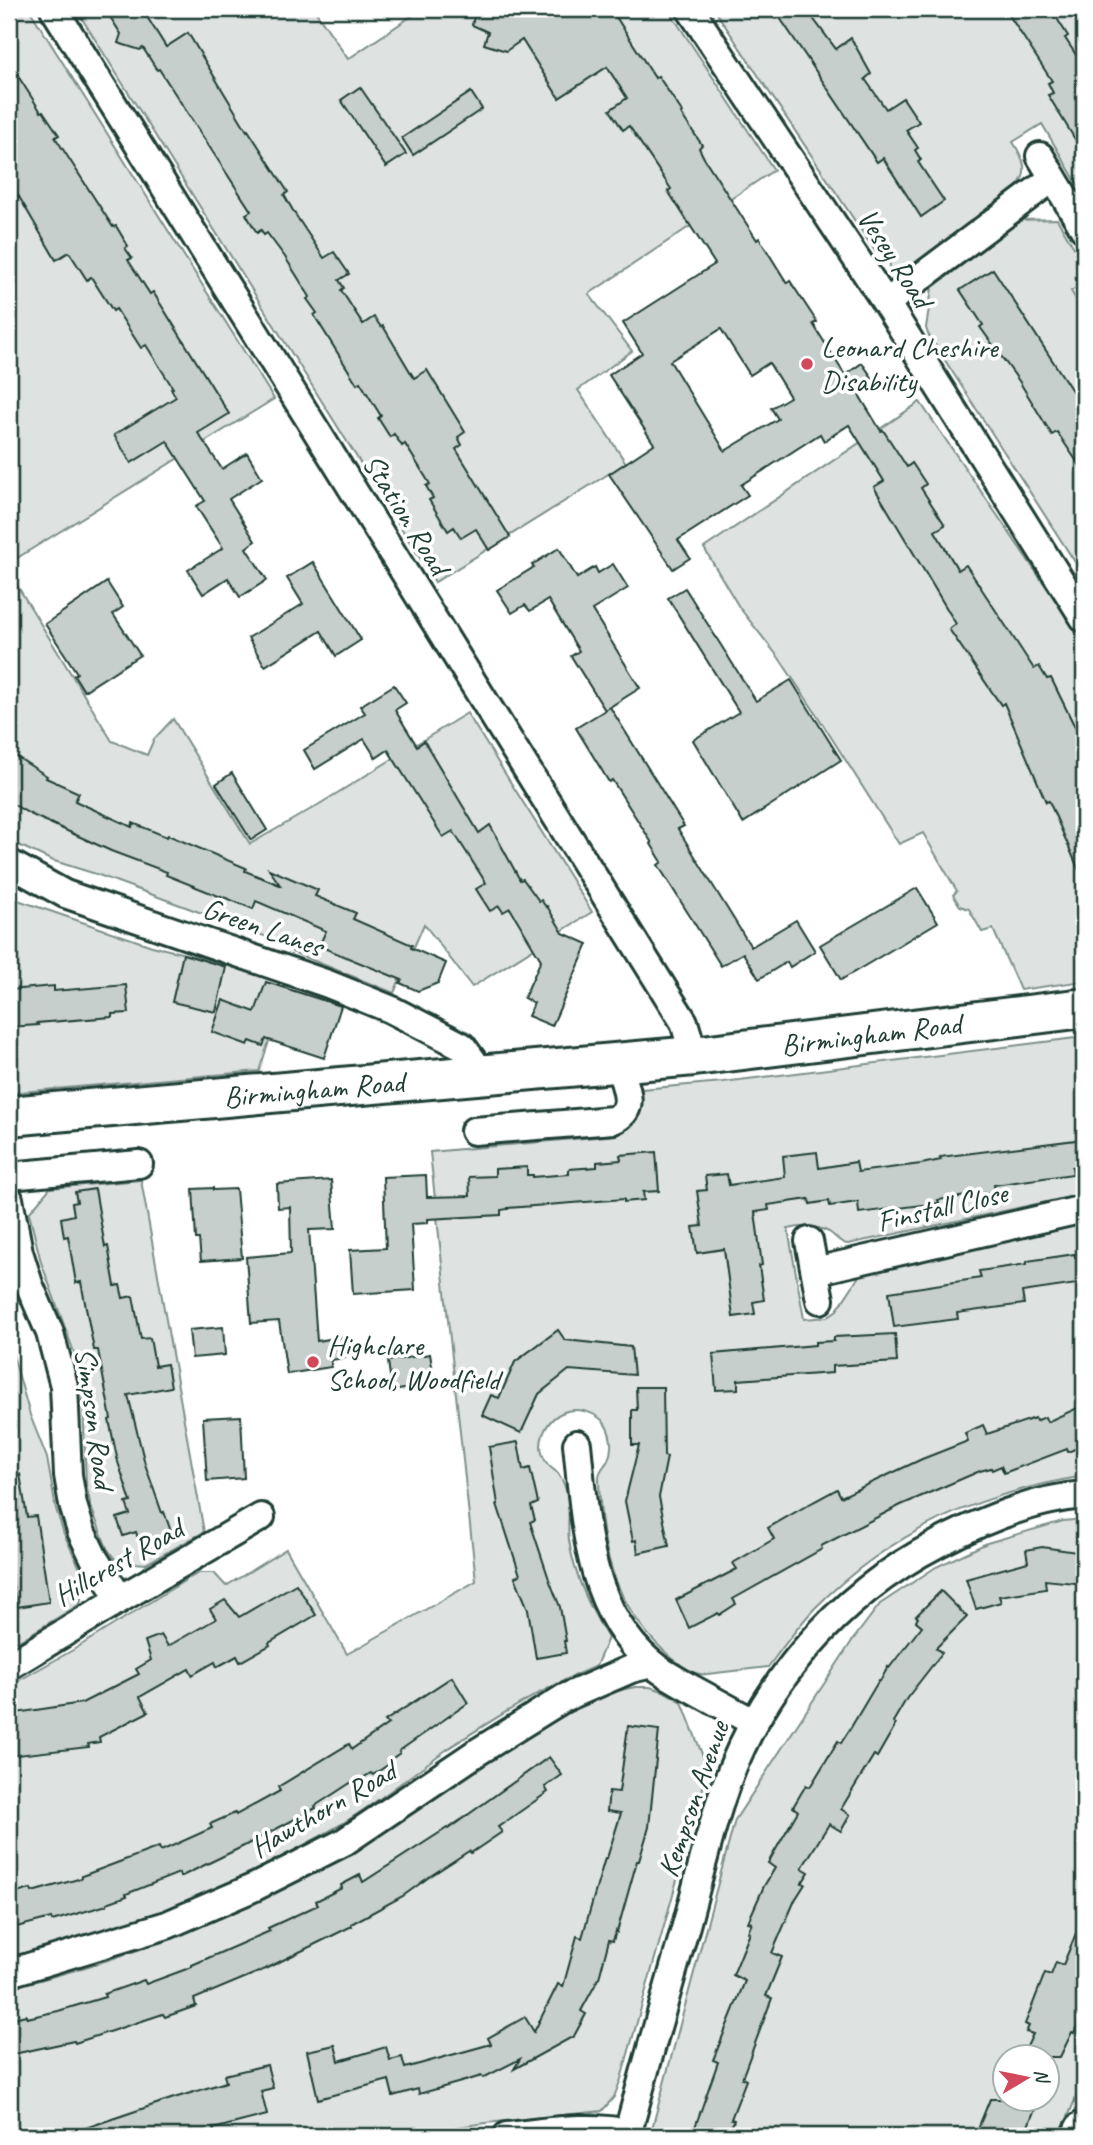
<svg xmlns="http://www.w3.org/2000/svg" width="1093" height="2145" viewBox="0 0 1093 2145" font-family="Caveat,sans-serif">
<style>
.green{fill:#dee3e2;stroke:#7e908b;stroke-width:2;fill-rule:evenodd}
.building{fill:#c7cfcc;stroke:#1f3d34;stroke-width:2;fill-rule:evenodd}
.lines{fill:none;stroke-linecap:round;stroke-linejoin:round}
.street-casing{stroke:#1f3d34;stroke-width:32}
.secondary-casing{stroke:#1f3d34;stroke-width:42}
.primary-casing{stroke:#1f3d34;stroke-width:44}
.street{stroke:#fff;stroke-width:26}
.secondary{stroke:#fff;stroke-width:37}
.primary{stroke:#fff;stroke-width:38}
.poi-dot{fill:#d1495b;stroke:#fff;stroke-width:2.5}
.labels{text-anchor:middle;stroke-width:7;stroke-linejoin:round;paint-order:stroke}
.street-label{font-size:30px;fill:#1f3d34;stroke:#fff}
.poi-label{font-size:30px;fill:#1f3d34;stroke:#fff;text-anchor:start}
</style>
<rect width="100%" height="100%" fill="#fff"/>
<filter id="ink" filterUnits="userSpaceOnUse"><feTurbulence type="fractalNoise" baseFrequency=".0143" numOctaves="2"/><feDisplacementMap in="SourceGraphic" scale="14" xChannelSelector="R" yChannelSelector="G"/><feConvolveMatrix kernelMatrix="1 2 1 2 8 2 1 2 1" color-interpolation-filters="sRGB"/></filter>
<g filter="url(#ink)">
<g class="green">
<path d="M9,9h20l245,390 -265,164z"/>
<path d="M76,9h238l34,50 74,-50h246l106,161 -185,124 43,57 -54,39 48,73 -191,119z"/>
<path d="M714,9h355l15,25v161l-42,-71 -29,18c9,14 18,30 4,44l-101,80 -17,5 -9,-1 -1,-17 -14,-2z"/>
<path d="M1057,219l22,37 -2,2 7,13v12l-13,8 6,10 7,-4v279l-156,-242 -2,-6 6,-40 89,-68z"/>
<path d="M920,402l144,211 20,33v335l-64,9 -27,-61 -11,3 -13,-23 -9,-3 -7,-11 4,-4 -34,-58 -24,11 -84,-132 -36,-54 -40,-51 -35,-59z"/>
<path d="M9,572l103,169 35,14 7,-16 19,-20 77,125 63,-36 154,-95 125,199 -120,75 -48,-63 -30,69 -102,-41 2,-5 -198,-73 -45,-14 -39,-18 -3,-2z"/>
<path d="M9,897l143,49 83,20 53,19 -29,86 -250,22z"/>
<path d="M1084,1037v157l-236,50c-9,-1 -12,-8 -19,-12 -13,-7 -28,-6 -41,-3l16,90 23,-2 10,-7 23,-35 158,-39 66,-13v253c-107,18 -192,55 -269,132 -17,18 -32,39 -47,59 -17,2 -35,4 -52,6 -5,0 -12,2 -16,1 -13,-2 -27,-15 -36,-23 -51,-48 -64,-105 -65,-173 0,-9 6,-11 9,-18 6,-13 3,-29 -6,-40 -9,-8 -24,-12 -35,-9 -21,6 -33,32 -21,51 3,5 8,8 12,11 5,7 8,16 10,25 2,14 -1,28 1,42 5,36 21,68 39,98l-12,28c-51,21 -98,50 -144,80 -37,25 -70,54 -109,77 -65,38 -135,72 -207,97 -41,15 -85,26 -127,37v-271l64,-36 116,-72 10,-5h15l12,13 60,-37 61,105 129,-73 -46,-429 187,-17c16,-13 24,-25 25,-46l81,-7z"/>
<path d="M141,1180l63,352 -58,32 -23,-2 -9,-4 -7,-10 -16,-41 -5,-23 -3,-84 -8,-45 -34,-93 -12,-49 21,-25z"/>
<path d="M9,1341l21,74 17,43 9,51 8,25 21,45 -5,25 -71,43z"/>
<path d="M1084,1519v559l-24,58h-410l85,-316 117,-179 28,-37 56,-37 51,-24 76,-22zM1006,2058h42v42h-42z"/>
<path d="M635,1687h15l13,4 19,11 23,60 -1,22 -83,295 -7,18 -12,14 -116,12 -92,13h-385v-148c123,-30 243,-76 353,-142 65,-38 124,-87 191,-124 26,-15 52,-30 82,-35z"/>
</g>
<g class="building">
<path d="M105,9h37l24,38 22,-14 59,98 1,-1 40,62 -4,3 11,19 29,44 10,-6 15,22 -10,6 5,8 -3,2 22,34 11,-7 7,10 2,-1 31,52 13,-8 38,62 -7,5 4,8 -6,4 54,88 -21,13 -13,-21 -15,9 -7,-11 -6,4 -19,-31 4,-2 -7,-12 4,-2 -25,-40 -3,2 -8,-12 -4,3 -12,-19 3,-2 -21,-34 -3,2 -43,-69 3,-2 -10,-14 3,-2 -25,-40 -18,-24 -3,2 -3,-5 -4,3 -11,-19 5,-3 -92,-142 -2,1 -14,-22 -3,2 -22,-7 3,-9z"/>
<path d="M476,9h135l44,69 3,-2 25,37 -2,1 21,31 -3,3 5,10 53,82 2,-2 28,45 3,-2 27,41 -4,2 32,51 17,-12 11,16 -17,11 25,41 2,-1 24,37 5,-4 14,21 -5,4 24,37 -10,6 23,39 8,-5 68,104 5,-3 8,13 4,-1 25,51 8,20v133l-35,-81 -3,1 -42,-99 -3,2 -52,-76 7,-5 -82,-137 10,-6 -35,-56 -25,16 -4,-7 -79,51 7,10 -70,45 12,18 -17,11 -64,-95 45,-30 -45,-69 33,-22 -19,-30 92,-59 -47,-73 3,-2 -42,-63 -6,4 -13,-20 17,-12 -20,-31 -48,31 -37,-58 -16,11 -22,-7 4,-12 -16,-7zM721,329l29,46 19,-12 21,34 -19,11 7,11 -53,32 -55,-90z"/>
<path d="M774,9h32l30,40 15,-11 20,36 -6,5 21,30 17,-11 16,24 -13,8 12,18 -3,2 6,10 -3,2 26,39 -23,16 -38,-59 -6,4z"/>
<path d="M1005,9h46l17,27 -3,2 19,29v87l-36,-59 5,-2 -5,-10 4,-2z"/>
<path d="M9,62l32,50 2,-1 16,24 -4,2 58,90 3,-1 12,20 -3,2 7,10 -4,2 22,34 3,-2 76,122 -31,19 24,36 25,-16 15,25 -33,21 26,42 -9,7 21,32 -27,17 -12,-19 -25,16 -15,-24 35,-22 -27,-42 9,-5 -38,-60 -36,22 -17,-28 62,-38 -5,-8 2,-1 -27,-43 -5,3 -25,-39 -3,2 -22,-34 -4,3 -18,-28 -13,8 -38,-65 -2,1 -7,-12v-22l9,-6 -9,-12z"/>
<path d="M360,87l46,67 -20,13 -45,-67z"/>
<path d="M471,92l11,17 -69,46 -11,-17z"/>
<path d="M993,269l89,137 -5,4 7,10v52l-27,-40 -5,3 -33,-54 -39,-54 3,-2 -23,-35z"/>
<path d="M559,548l18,30 18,-11 3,6 15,-9 15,24 -36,22 48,78 -35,22 -34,-54 8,-5 -31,-51 -18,11 -5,-6 -13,8 -15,-23 37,-23 -2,-2z"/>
<path d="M313,562l48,78 -25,16 -15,-25 -56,35 -17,-28 55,-34 -16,-26z"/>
<path d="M107,582l16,25 -10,7 27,41 -56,36 -10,-16 3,-2 -32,-49z"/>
<path d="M685,588l71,113 35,-21 50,80 -98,63 -50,-83 46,-28 -71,-114z"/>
<path d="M394,685l12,18 -11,7 22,36 7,-5 55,92 11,-8 30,55 3,-1 16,22 2,-1 5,7 1,-1 16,27 25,11 -36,82 -24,-10 6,-13 -10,-5 17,-38 -31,-52 -7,4 -4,-6 -9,5 -14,-22 10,-6 -33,-52 -10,6 -55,-87 -12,8 -12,-19 -49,30 -11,-19 61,-37 -5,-7z"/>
<path d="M610,707l74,119 -6,3 73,118 45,-27 19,31 -25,16 -3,-5 -28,17 -16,-26 -22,13 -63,-101 4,-3 -11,-18 1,-1 -40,-63 -3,2 -33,-54z"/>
<path d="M9,752l38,24 -1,2 33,15 -4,8 57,26 1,-4 34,14 1,-2 78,33 -1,3 35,14 -11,-16 49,21 -3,6 41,17 -3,6 59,26 -1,3 35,15 -8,20 -20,8 -18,-8 2,-3 -83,-34 7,-15 -70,-30 -3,8 -32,-13v1l-55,-22 1,-3 -56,-21 -81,-37 -21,-12z"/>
<path d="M232,773l35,57 -16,10 -35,-56z"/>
<path d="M917,888l21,34 -97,58 -21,-35z"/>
<path d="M183,954l43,13 -10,45 -44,-10z"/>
<path d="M266,982l75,24 -17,52 -58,-19 -3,7 -13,-5 -2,4 -36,-13 11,-32 32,12z"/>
<path d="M126,985l3,28 -17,1v3l-75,6 1,2 -29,2v-37l45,-4v5z"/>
<path d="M1084,1139v26l-12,2 1,7 -79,11 1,7 -57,8 1,3 -80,10 -1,-11 -28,4 -1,-5 -19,3 -1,-5 -41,6 1,5 -14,2 7,53 -3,1 5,34 -11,2 2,12 -22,3 -9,-68 -27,4 -4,-26 9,-1 -5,-35 10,-1 -2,-14 22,-2 2,11 56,-8 -2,-21 34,-4 2,16 37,-6 2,10 63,-8 20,-4 -1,-3z"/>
<path d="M656,1152l3,39 -16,1 1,8 -20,2v-3l-116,9v1l-7,1v5l-73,4v4l-17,1 4,66 -62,4 -3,-44 36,-2 -3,-71 43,-2 1,22 43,-1 -1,-19 26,-1v-7l32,-2v8h6v2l36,-3v-5l28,-2v-5l24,-2 -1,-5z"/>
<path d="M331,1180l4,49 -26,1 8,111 25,-4 3,21 -14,2v7l-44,7 -8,-53 -28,2 -5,-66 45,-4 -1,-46 -12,1 -1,-24z"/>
<path d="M213,1188v2l23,-1 6,69 -41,3 -2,-22h-3l-3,-50z"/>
<path d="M95,1189l10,58 3,-1 7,40 5,-1 3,13 10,-2 8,43 9,-1 5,28 12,-2 4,23 -43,8 17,69 17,49 2,-1 8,22 -32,11 -4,-13 -13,4 -6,-18 13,-4 -4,-11 5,-1 -13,-40 -9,-42 2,-1 -13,-69h-4l-13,-68 -5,1 -8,-47 -4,1 -3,-19 13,-3 -2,-12 5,-1 -2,-10z"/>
<path d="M1075,1254v3l9,-1v27l-62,9 2,12 -67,9 1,6 -64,8 -5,-35 92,-14 -2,-7 48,-7v-3z"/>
<path d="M223,1327l2,28 -33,3 -3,-28z"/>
<path d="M558,1330l7,10 66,7 3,28 -65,-5 -30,24 -18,39 -39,-18 9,-20 8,3 16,-36z"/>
<path d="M895,1334l2,28 -65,4v7l-94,7v9l-22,1 -3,-36 102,-9v-3l19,-1v-4z"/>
<path d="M430,1354l5,30 -43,7 -4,-30z"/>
<path d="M636,1387h27l1,69 3,1 -8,40 10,49 -31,7 -2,-13 -3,1 -8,-40 14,-56h-7v-35h5z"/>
<path d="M1084,1405v40l-16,7 -1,-3 -63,24 -3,-7 -9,4 -1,-2 -11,3 -79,34 -80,41 1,3 -89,50 3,5 -17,11 -1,-2 -29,15 -13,-28 61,-31 -4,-6 41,-24 -6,-11 45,-26 24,-13 4,8 81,-38 46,-18 -3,-8 18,-8 4,9 48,-16 1,3 9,-4 2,5z"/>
<path d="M241,1416l3,62 -37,3 -4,-63z"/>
<path d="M518,1442l5,28 7,-2 8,35 -7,3 4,14 -5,2 19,57 11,28 6,34h-2l2,12 -30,5 -8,-49 -13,-32 5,-2 -23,-71h1l-9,-57z"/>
<path d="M20,1474l7,43 9,-1 13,86 -32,5 -8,-46v-86z"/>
<path d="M1042,1547l42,6v31l-39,-4 1,9 -47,7 2,6 -25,7 -10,-30 62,-17 -2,-12z"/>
<path d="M296,1584l20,31 -47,28 1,2 -30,17 -3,-6 -20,11 -2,-5 -23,13 -3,-6 -49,28 8,15 -49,25 1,5 -12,2 1,3 -80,9v-42l73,-11 57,-29 -3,-5 15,-9 -6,-19 16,-6 7,11 48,-27 -6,-10 15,-9 14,17z"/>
<path d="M941,1591l26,26 -31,31 6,5 -35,45 -14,24 3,2 -19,33 -3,-2 -33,54 9,6 -9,16 -12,-7 -27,44 7,4 -7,11 3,1 -10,16 -23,53 10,4 -16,39 6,2 -30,80 4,2 -15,39 3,1 -6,16h-33l2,-5 -3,-1 24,-68 -5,-2 32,-79 -12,-6 17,-42 -2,-1 4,-9 -4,-1 16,-36 11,-18 -7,-5 30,-52 -5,-4 13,-22 4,2 28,-46 3,2 9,-14 29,-49 1,1 8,-14 1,1 33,-42 -6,-5 2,-3 -2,-2z"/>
<path d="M452,1677l16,26 -69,48 1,2 -10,7 2,2 -19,13 -2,-2 -15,9 -1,-2 -40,26 1,2 -72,38 -64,31 -1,-4 -53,21 1,2 -20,7v2l-55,16 -1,-3 -42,11v-34l22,-6 1,3 50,-14v-2l77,-29 2,4 51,-23 -2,-4 25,-11 1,2 44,-24 -2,-4 71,-43 3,5 36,-25 -3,-3z"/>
<path d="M628,1726l31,4 -10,97 -10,34h-2l-20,71 -1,-1 -3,10 -4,-1 -10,38 -18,33 5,3 -12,22 -60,33 6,-10 -37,19 -1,-2 -63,18 -1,-5 -25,7 -4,-16 -71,19 -11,-48 28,-6 4,16 47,-14 4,13 12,-3 3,11 86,-24 -3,-6 37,-21 9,15 24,-48 5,3 14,-51 5,2 23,-80h2l14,-45 -14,-2 2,-20 10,1z"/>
<path d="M549,1757l13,18 -17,12 3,5 -50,35 4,5 -31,21 -2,-2 -40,26 -26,19 -52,28 1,2 -91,45 -67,28 2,7 -31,11 -2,-3 -88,29 -1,-2 -65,14v-36l17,-4 1,3 31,-7 47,-14 -1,-3 40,-14 2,4 46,-17v-2l78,-34 -2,-3 50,-23 -2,-4 26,-13 -1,-3 19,-10 3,7 84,-54 1,1z"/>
<path d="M1084,1914v94l-10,25 -2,-1 -12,25h-38l11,-23 -7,-2 3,-6 -4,-2 20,-51 6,2 5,-13 7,3z"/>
<path d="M267,2065l6,23 -12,3 6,24 -54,14 3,7h-144l-1,-3 100,-34 55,-17 -2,-7z"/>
<path d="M990,2099h49l-15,37h-49z"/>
</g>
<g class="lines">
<defs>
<g id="street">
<path d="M54,9l630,1013 10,34"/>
<path d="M690,9l196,294 198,315"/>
<path d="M1040,156l44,73"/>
<path d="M886,303l167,-125"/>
<path d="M9,863l56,31 263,90 62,25 72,37 11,15 2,16"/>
<path d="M474,1131l139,-11c26,-11 11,-36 5,-57"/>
<path d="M9,1176l130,-12"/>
<path d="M9,1199l10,53 10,32 21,49 14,53 4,89 5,30 8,26 13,27 26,41"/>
<path d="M809,1241l11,59"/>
<path d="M815,1271l269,-62"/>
<path d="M577,1444c8,77 10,164 74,219 10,9 24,16 36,23 22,12 44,24 66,36"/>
<path d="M9,1666l111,-67 141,-82"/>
<path d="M9,1973l158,-48 88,-38 89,-45 132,-89 88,-55 67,-29 21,-5"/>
<path d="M507,2136c39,-4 83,-12 121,-3"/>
<path d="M627,2136c19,-72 40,-143 60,-214 11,-41 21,-83 34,-123 36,-110 115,-203 218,-256 44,-23 95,-44 145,-48"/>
</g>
<path id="secondary" d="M1081,2136l3,-6"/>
<g id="primary">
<path id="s1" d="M9,1116l685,-60 390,-48"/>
</g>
</defs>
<use href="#street" class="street-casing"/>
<use href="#secondary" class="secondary-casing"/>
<use href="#primary" class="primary-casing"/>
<use href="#street" class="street"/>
<use href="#secondary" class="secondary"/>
<use href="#primary" class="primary"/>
</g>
</g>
<g class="poi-dot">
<circle cx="807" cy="364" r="7"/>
<circle cx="313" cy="1362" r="7"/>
</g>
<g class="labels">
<g class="street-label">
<text transform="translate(895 258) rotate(57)" y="10">Vesey Road</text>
<text transform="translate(406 514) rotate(58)" y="10">Station Road</text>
<text transform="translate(263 927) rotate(19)" y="10">Green Lanes</text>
<text dy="10" stroke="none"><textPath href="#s1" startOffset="866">Birmingham Road</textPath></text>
<text dy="10" stroke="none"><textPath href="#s1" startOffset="306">Birmingham Road</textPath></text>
<text transform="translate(942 1207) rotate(-13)" y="10">Finstall Close</text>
<text transform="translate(95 1418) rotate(82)" y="10">Simpson Road</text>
<text transform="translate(118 1562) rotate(-30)" y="10">Hillcrest Road</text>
<text transform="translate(693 1799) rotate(-71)" y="10">Kempson Avenue</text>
<text transform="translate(323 1809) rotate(-30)" y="10">Hawthorn Road</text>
</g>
<g class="poi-label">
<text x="821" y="357">Leonard Cheshire<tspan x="821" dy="34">Disability</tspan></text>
<text x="327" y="1355">Highclare<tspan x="327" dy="34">School, Woodfield</tspan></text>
</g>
</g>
<rect width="1093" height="2145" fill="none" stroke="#fff" stroke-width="35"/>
<rect x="18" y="18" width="1058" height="2110" fill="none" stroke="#1f3d34" stroke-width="2.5" filter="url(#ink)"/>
<g transform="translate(1026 2078) rotate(80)"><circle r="33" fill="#ffffff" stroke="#a5b1ae" stroke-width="2"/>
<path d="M0-5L12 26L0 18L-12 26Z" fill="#d1495b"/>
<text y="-10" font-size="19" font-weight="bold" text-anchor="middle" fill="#1f3d34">N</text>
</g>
</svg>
